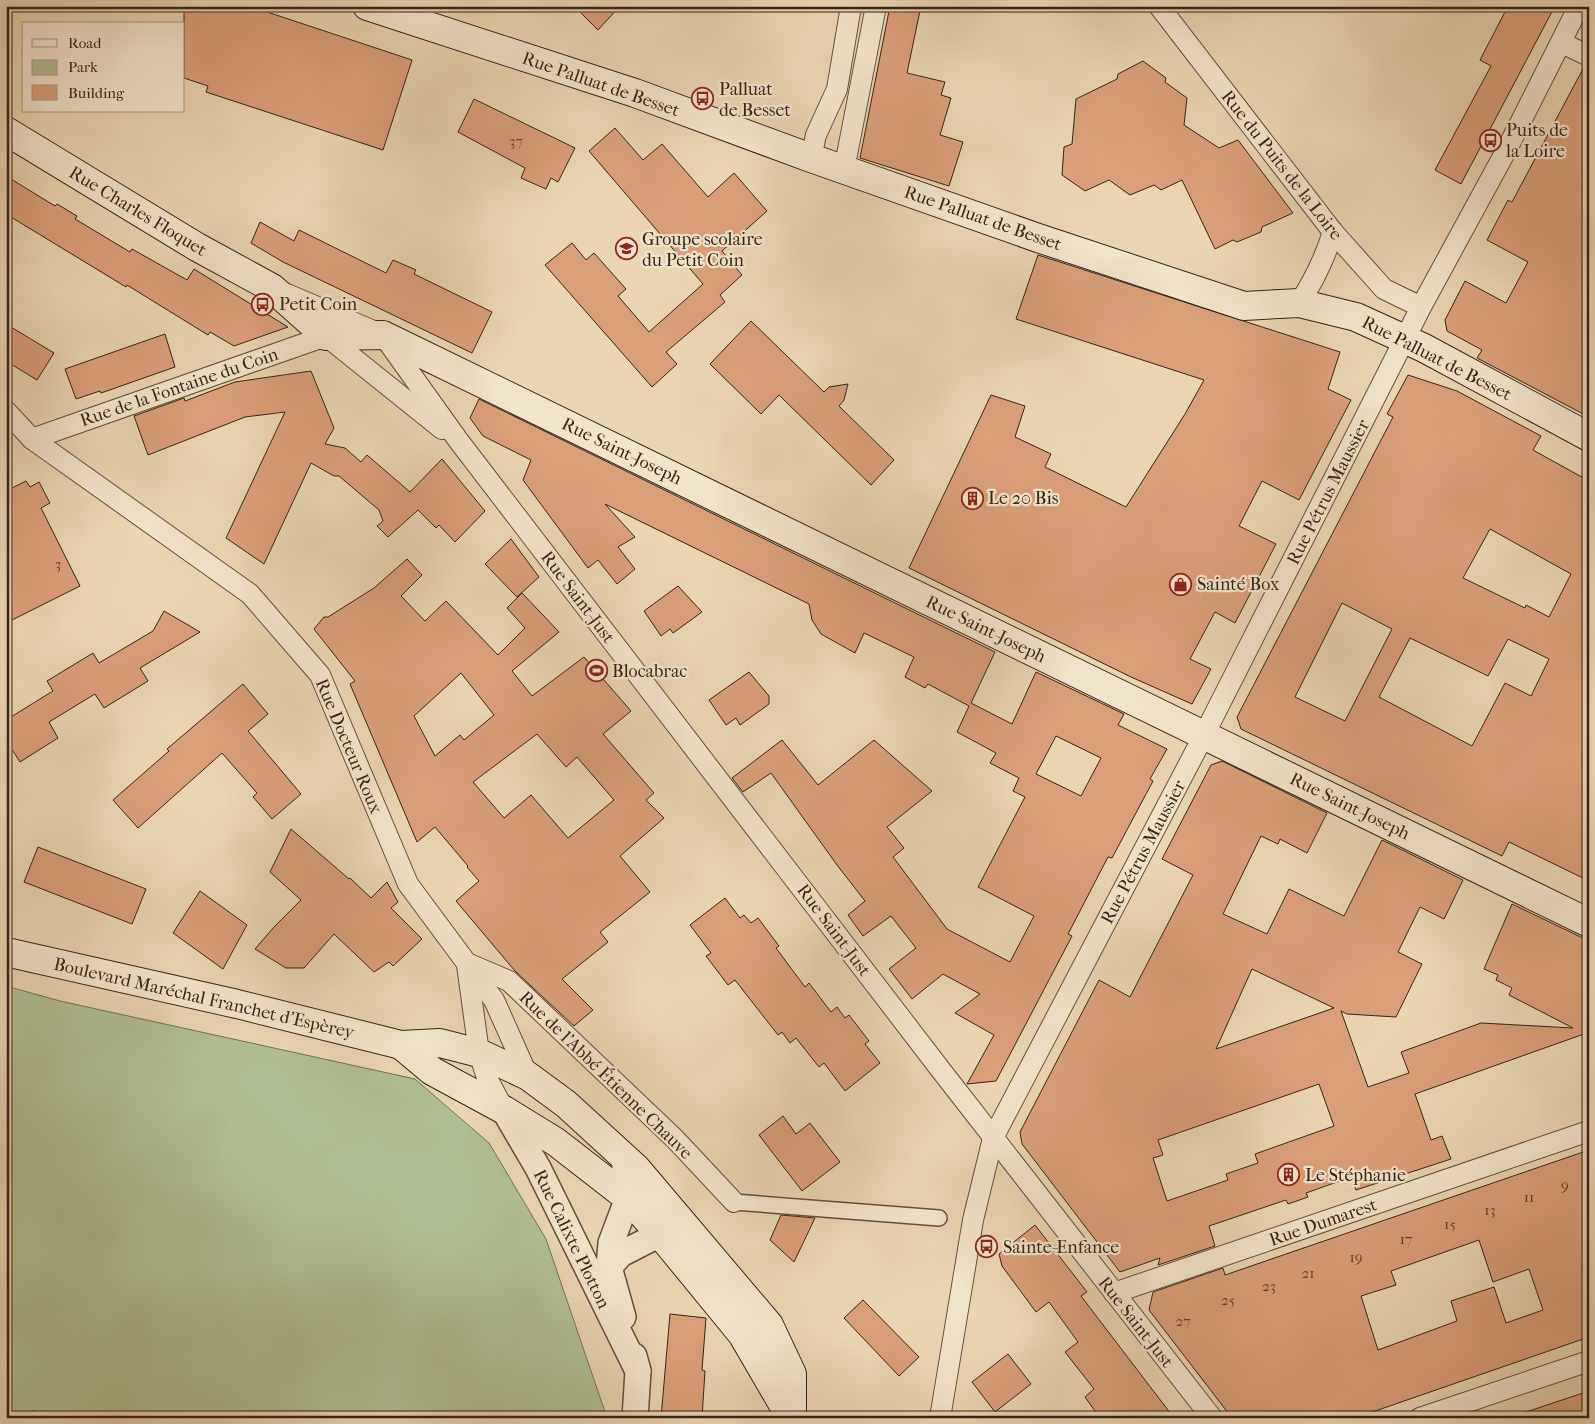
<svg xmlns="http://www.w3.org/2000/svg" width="1595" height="1424" viewBox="0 0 1595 1424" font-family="'IM FELL French Canon',serif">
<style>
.green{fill:#b0bf91;stroke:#727254}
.building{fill:#db9f78;stroke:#352417;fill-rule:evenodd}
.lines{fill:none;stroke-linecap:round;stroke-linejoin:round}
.pedestrian-casing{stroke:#62503e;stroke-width:18}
.minor-casing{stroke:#62503e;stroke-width:22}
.tertiary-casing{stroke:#62503e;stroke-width:28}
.secondary-casing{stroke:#352417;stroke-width:30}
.pedestrian{stroke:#f1e4cc;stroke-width:15}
.minor{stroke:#f1e4cc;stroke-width:20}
.tertiary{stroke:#f1e4cc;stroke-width:25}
.secondary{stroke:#f1e4cc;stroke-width:28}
.labels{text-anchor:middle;stroke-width:4.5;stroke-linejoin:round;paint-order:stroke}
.number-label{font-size:15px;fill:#5e432f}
.street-label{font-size:18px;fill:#352417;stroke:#f1e4cc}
.poi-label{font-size:18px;fill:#352417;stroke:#f1e4cc;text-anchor:start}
</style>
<rect width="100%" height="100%" fill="#e9d6b1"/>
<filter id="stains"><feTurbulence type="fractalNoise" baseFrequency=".004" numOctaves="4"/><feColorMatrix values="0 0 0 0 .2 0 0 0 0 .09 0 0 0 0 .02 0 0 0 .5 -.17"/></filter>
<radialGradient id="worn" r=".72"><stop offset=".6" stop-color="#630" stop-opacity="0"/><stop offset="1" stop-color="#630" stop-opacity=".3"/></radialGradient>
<path class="green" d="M6,986l54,15 355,78 74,64 57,96 59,173v6h-568l-4,-8 -6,8h-21z"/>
<g class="building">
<path d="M184,6h65l163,54 -29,90 -177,-58 2,-6 -24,-8z"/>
<path d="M574,6h46l-22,24z"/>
<path d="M890,6h31l-14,67 38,9 -4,13 10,3 -11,37 23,7 -14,44 -89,-28z"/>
<path d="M1508,6h47l-94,178 -26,-14 56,-104 -11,-6z"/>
<path d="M1143,61l23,17 -1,4 22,16 -3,27 35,23 19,-8 55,73 -31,14 -1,5 -24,10 -4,-2 -18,9 -33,-69 -21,10 -7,-5 -24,10 -21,-15 -24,11 -23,-16 2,-28 8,-3 4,-45 41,-20 1,-5z"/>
<path d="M1584,67l5,1v349l-112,-59 5,-8 -35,-19 -2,-11 20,-39 41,22 22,-41 -41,-22 21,-40 4,2z"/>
<path d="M474,99l101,49 -17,34 -7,-4 -5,11 -25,-11 4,-10 -67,-36z"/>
<path d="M615,128l28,32 19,-16 46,53 26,-24 33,38 -45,40 20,24 -22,20 5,7 -59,50 11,12 -25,23 -107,-122 27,-22 14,17 8,-7 32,36 -8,7 31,36 54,-48 -114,-133z"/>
<path d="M6,176l49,30 2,-2 20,12 -2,3 55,33 2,-3 55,31 7,-11 94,58 -54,19 -24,-14 -2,3 -81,-50 -1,2 -120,-73z"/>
<path d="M260,222l34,19 5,-11 87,43 7,-13 23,10 -2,4 78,38 -20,41 -189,-91 -32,-19z"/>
<path d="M1038,255l302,97 -12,37 23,11 -52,100 -37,-19 -23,45 37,18 -41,79 -20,-11 -25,47 21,10 -19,35 -61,-27 -222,-109 82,-173 34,11 -10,31 36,17 -6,13 81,40 59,-93 19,-34 -188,-61z"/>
<path d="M751,321l73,71 5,-5 19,-3 -4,16 -5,6 55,54 -23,25 -92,-90 -18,19 -51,-50z"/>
<path d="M6,324l48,29 -17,27 -31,-19z"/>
<path d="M165,334l10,33 -74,26 -1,-2 -24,8 -11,-30z"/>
<path d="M311,371l23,57 -9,16 20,4 16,14 6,-7 43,37 32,-33 43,52 -30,31 -16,-17 -3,3 -18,-18 -30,27 -11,-11 6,-5 -4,-11 -40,-34h-5l-23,-13 -47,101 -38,-26 59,-126 -40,5 -97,38 -14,-39 50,-18 1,3 50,-19z"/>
<path d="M1408,375l49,16 84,45 -8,14 56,31v400l-80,-39 -7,14 -261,-127 -4,-12 156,-300 -6,-3zM1490,529l81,45 -22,43 -23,-12 -1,3 -62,-30zM1342,603l50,26 -47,92 -50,-24zM1410,638l78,38 20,-37 41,20 -18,37 -26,-13 -33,63 -93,-49z"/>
<path d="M479,399l516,253 -24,51 41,21 24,-52 88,42 -6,11 49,24 -17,30 3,2 -41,77 -4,-1 -40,77 4,2 -76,145 -29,3 27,-49 -39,-22 25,-19 -37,-20 -31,25 -23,-30 27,-21 -25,-32 -28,20 -15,-21 17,-14 -28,-36 -66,-92 -28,19 -11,-14 50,-38 36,45 56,-45 58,51 -45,36 17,21 -11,9 54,72 63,33 24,-46 -56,-29 47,-90 -12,-6 6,-13 -29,-15 6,-10 -39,-21 12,-26 -41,-22 -3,4 -20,-11 9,-20 -50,-24 -9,20 -34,-19 -9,-14 -3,-16 -204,-100 30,33 -17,10 17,22 -18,15 -19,-24 -10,8 -65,-88 8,-20 -48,-24 -13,-18zM1056,736l45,22 -20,38 -45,-22z"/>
<path d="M26,481l4,6 9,-5 11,21 -9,5 39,78 -74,37v-132z"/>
<path d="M511,539l28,38 -22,20 -32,-33z"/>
<path d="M407,559l15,16 -21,21 24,25 21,-20 52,54 27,-27 -18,-20 15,-15 37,39 -47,39 20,25 52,-39 47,54 -28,23 51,59 -8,7 18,18 -44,38 30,36 -50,40 8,10 -46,37 31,31 -19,16 -59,-55 -59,-70 23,-20 -12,-14 1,-1 -33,-39 -18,15 -67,-158 5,-3 -41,-52 10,-12h4l46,-29zM461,673l33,42 -30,25 -4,-5 -25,21 -21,-40zM537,734l29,33 11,-10 37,43 -46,38 -37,-43 -27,23 -31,-36z"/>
<path d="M678,586l24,26 -29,21 -3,-4 -9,7 -17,-25z"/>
<path d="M164,611l36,21 -60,36 8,13 -44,27 -9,-14 -46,28 9,16 -38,24 -14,-22v-20l47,-29 -6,-10 46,-28 6,10 54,-32z"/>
<path d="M749,672l20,24v8l-29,21 -4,-7 -10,7 -17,-25z"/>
<path d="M243,684l25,30 -20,17 53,63 -29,25 -19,-22 4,-4 -35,-40 -84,75 -25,-28 56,-49 -2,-2z"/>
<path d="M1222,761l105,52 -20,40 -27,-14 -2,5 -17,-8 -38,78 44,20 22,-45 55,27 38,-76 81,40 -19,39 -24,-12 -22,45 24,12 -26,53 -49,-3 -6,-3 27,76 41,-14 -8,-21 80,-29 92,5 -64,-33 3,-7 -16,-8 2,-5 -14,-6 28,-65 77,37v96l-5,-3 -169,60 16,46 11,-4 9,23 -95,31 -5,-13 -45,16 2,4 -20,7 -2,-4 -77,26 6,20 -57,19 2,-7 -40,14 -98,-128 -2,-12 79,-152 31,17 63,-122 -31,-16 49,-94zM1252,969l82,39 -118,41zM1319,1084l15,42 -79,28 3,9 -32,11 2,6 -61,21 -14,-43 10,-3 -5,-15z"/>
<path d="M291,829l58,50 1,-1 21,20 16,-16 11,20 -7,6 31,31 -29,27 -4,-4 -15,10 -40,-38 -30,34h-18l-31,-19 19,-22 27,-27 -31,-28z"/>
<path d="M38,847l108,42 -14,35 -108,-42z"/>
<path d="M200,891l47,34 -24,44 -50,-36z"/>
<path d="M725,898l15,20 4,-3 7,8 7,-5 21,28 -3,2 29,39 4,-4 22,29 6,-5 8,11 4,-3 20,26 -4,3 15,19 -35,28 -21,-28 -5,4 -23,-29 -6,5 -8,-11 -4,3 -43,-55 -7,5 -22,-29 5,-3 -21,-28z"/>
<path d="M783,1116l13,18 14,-11 30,39 -38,29 -43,-56z"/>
<path d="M1589,1150v187l-234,81h-123l-83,-108 4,-18 70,-24 2,7zM1479,1240l14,42 36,-13 14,41 -37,13 -12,-36 -43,14 6,20 -79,29 -17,-54 35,-11 -5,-14z"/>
<path d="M781,1215l34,3 -21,44 -24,-22z"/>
<path d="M1035,1225l52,67 -6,4 93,122h-74l-15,-21 9,-8 -29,-37 13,-10 -29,-40 -13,10 -34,-46 -3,-12z"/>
<path d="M863,1300l56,57 -20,19 -55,-58z"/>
<path d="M670,1314l36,4 -4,52 3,1 -3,47h-41z"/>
<path d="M1008,1354l23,30 -36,28 -23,-30z"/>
<path d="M1589,1391v27h-68l-1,-4z"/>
</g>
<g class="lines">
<defs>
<path id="pedestrian" d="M734,1202l205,16"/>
<g id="minor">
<path d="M1159,6l174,226 51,57 37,18"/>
<path d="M1562,43l27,13"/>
<path d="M811,158l5,-23 21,-46 14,-83"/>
<path d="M844,170l32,-164"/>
<path d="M287,294l96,41 75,105 482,629 272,349"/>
<path d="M1299,303c15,-22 26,-46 34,-71"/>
<path d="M6,411l26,28 218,155 70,81 88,209 86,116 34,76"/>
<path d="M32,439l294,-103 116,93"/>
<path d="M467,963l42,18 166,158 59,63"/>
<path d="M467,965l12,88 8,25 17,32"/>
<path d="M1114,1293l475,-162"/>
<path d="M940,1418l33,-198 20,-82 211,-403 217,-428 86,-158 72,-143"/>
<path d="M1420,1418l169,-57"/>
</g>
<g id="tertiary">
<path d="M504,1110l34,58 100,203"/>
<path d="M609,1267l2,-24 17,-45 -4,-41"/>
<path d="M623,1317l-14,-50 12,-13 39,-20"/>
<path d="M634,1356l4,15 -3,47"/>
</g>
<g id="secondary">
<path d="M367,6l268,87 176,65 227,80 206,68 55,-3 57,14 68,31 165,89"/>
<path d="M6,131l191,116 75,41 54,48 57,-1 1206,588"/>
<path d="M6,952l231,52 164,41 39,-2 39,10 49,23 38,28 70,64 133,157 23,49v44"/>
<path d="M401,1045l31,26 72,39 52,32 72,56 32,36 82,100 49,84"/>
</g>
</defs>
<use href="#pedestrian" class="pedestrian-casing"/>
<use href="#minor" class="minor-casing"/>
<use href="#tertiary" class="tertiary-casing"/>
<use href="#secondary" class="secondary-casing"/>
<use href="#pedestrian" class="pedestrian"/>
<use href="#minor" class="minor"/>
<use href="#tertiary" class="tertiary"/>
<use href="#secondary" class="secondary"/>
</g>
<defs>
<symbol id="bus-ring" viewBox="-11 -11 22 22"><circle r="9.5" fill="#f1e4cc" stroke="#8f2418" stroke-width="1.5"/><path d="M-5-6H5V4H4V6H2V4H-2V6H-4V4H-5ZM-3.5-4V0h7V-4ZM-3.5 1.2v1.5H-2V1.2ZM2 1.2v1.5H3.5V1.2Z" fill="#8f2418"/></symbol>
<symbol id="school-ring" viewBox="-11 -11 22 22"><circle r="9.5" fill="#f1e4cc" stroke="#8f2418" stroke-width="1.5"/><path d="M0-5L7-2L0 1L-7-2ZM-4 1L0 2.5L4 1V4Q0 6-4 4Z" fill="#8f2418"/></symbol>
<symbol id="building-ring" viewBox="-11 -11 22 22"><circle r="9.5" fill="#f1e4cc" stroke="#8f2418" stroke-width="1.5"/><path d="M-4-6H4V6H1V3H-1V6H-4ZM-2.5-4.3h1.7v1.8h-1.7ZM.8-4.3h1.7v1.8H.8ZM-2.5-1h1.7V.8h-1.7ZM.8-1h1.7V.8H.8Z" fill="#8f2418"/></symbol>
<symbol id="shop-ring" viewBox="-11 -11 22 22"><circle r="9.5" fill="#f1e4cc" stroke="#8f2418" stroke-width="1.5"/><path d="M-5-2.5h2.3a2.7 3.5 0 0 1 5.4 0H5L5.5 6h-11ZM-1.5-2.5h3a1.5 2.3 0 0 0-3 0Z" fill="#8f2418"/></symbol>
<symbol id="stadium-ring" viewBox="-11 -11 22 22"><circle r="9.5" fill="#f1e4cc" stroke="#8f2418" stroke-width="1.5"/><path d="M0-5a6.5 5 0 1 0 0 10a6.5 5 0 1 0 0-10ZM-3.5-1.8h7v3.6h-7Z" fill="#8f2418"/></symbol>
</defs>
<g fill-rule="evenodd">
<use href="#bus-ring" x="690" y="86" width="25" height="25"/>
<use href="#bus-ring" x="1478" y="128" width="25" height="25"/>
<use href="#school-ring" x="614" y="236" width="25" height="25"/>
<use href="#bus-ring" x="250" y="292" width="25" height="25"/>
<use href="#building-ring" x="960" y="486" width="25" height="25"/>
<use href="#shop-ring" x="1168" y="572" width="25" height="25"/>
<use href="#stadium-ring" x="584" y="658" width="25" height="25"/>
<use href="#building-ring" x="1276" y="1162" width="25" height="25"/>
<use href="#bus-ring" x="974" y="1234" width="25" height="25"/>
</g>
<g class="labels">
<g class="number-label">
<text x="516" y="146">37</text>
<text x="58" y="569">3</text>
<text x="1565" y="1190">9</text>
<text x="1529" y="1202">11</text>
<text x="1490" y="1215">13</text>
<text x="1450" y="1229">15</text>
<text x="1406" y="1244">17</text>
<text x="1356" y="1262">19</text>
<text x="1308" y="1278">21</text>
<text x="1269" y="1291">23</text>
<text x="1228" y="1305">25</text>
<text x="1183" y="1326">27</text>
</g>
<g class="street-label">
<text transform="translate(601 84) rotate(19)" y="6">Rue Palluat de Besset</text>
<text transform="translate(1282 165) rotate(52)" y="6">Rue du Puits de la Loire</text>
<text transform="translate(138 211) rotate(31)" y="6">Rue Charles Floquet</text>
<text transform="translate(983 218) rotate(19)" y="6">Rue Palluat de Besset</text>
<text transform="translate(1437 358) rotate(27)" y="6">Rue Palluat de Besset</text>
<text transform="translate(179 387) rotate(-19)" y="6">Rue de la Fontaine du Coin</text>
<text transform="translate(622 451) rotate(26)" y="6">Rue Saint-Joseph</text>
<text transform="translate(1328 492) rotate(-63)" y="6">Rue Pétrus Maussier</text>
<text transform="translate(578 597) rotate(53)" y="6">Rue Saint-Just</text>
<text transform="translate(986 629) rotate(26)" y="6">Rue Saint-Joseph</text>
<text transform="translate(349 746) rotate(67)" y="6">Rue Docteur Roux</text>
<text transform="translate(1350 806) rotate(26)" y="6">Rue Saint-Joseph</text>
<text transform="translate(1143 852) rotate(-62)" y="6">Rue Pétrus Maussier</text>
<text transform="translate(834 930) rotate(53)" y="6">Rue Saint-Just</text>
<text transform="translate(204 998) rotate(13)" y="6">Boulevard Maréchal Franchet d'Espèrey</text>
<text transform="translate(606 1075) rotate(44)" y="6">Rue de l'Abbé Étienne Chauve</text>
<text transform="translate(1323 1222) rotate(-19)" y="6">Rue Dumarest</text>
<text transform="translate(572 1239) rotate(64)" y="6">Rue Calixte Plotton</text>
<text transform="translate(1136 1322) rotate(52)" y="6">Rue Saint-Just</text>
</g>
<g class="poi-label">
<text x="719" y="95">Palluat<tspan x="719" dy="21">de Besset</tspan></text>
<text x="1506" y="136">Puits de<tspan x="1506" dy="21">la Loire</tspan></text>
<text x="642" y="245">Groupe scolaire<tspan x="642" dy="21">du Petit Coin</tspan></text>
<text x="279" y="310">Petit Coin</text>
<text x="988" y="504">Le 20 Bis</text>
<text x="1197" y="590">Sainté Box</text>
<text x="612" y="677">Blocabrac</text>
<text x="1305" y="1181">Le Stéphanie</text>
<text x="1003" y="1253">Sainte-Enfance</text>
</g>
</g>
<rect width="1595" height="1424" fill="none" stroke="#e9d6b1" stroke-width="25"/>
<rect x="8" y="8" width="1580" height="1409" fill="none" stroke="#352417" stroke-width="2.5"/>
<rect x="12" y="12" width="1570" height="1399" fill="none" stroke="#352417"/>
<rect x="22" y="22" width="162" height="90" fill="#f1e4cc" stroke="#a69784"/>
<rect x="32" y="39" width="25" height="8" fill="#f1e4cc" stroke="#a69784"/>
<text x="68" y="48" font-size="15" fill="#352417">Road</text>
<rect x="32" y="60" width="25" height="15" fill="#b0bf91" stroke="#a69784"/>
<text x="68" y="72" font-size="15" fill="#352417">Park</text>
<rect x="32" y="85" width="25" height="15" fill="#db9f78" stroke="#a69784"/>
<text x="68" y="98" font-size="15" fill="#352417">Building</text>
<rect width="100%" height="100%" filter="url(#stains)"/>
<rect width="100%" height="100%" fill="url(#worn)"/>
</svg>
